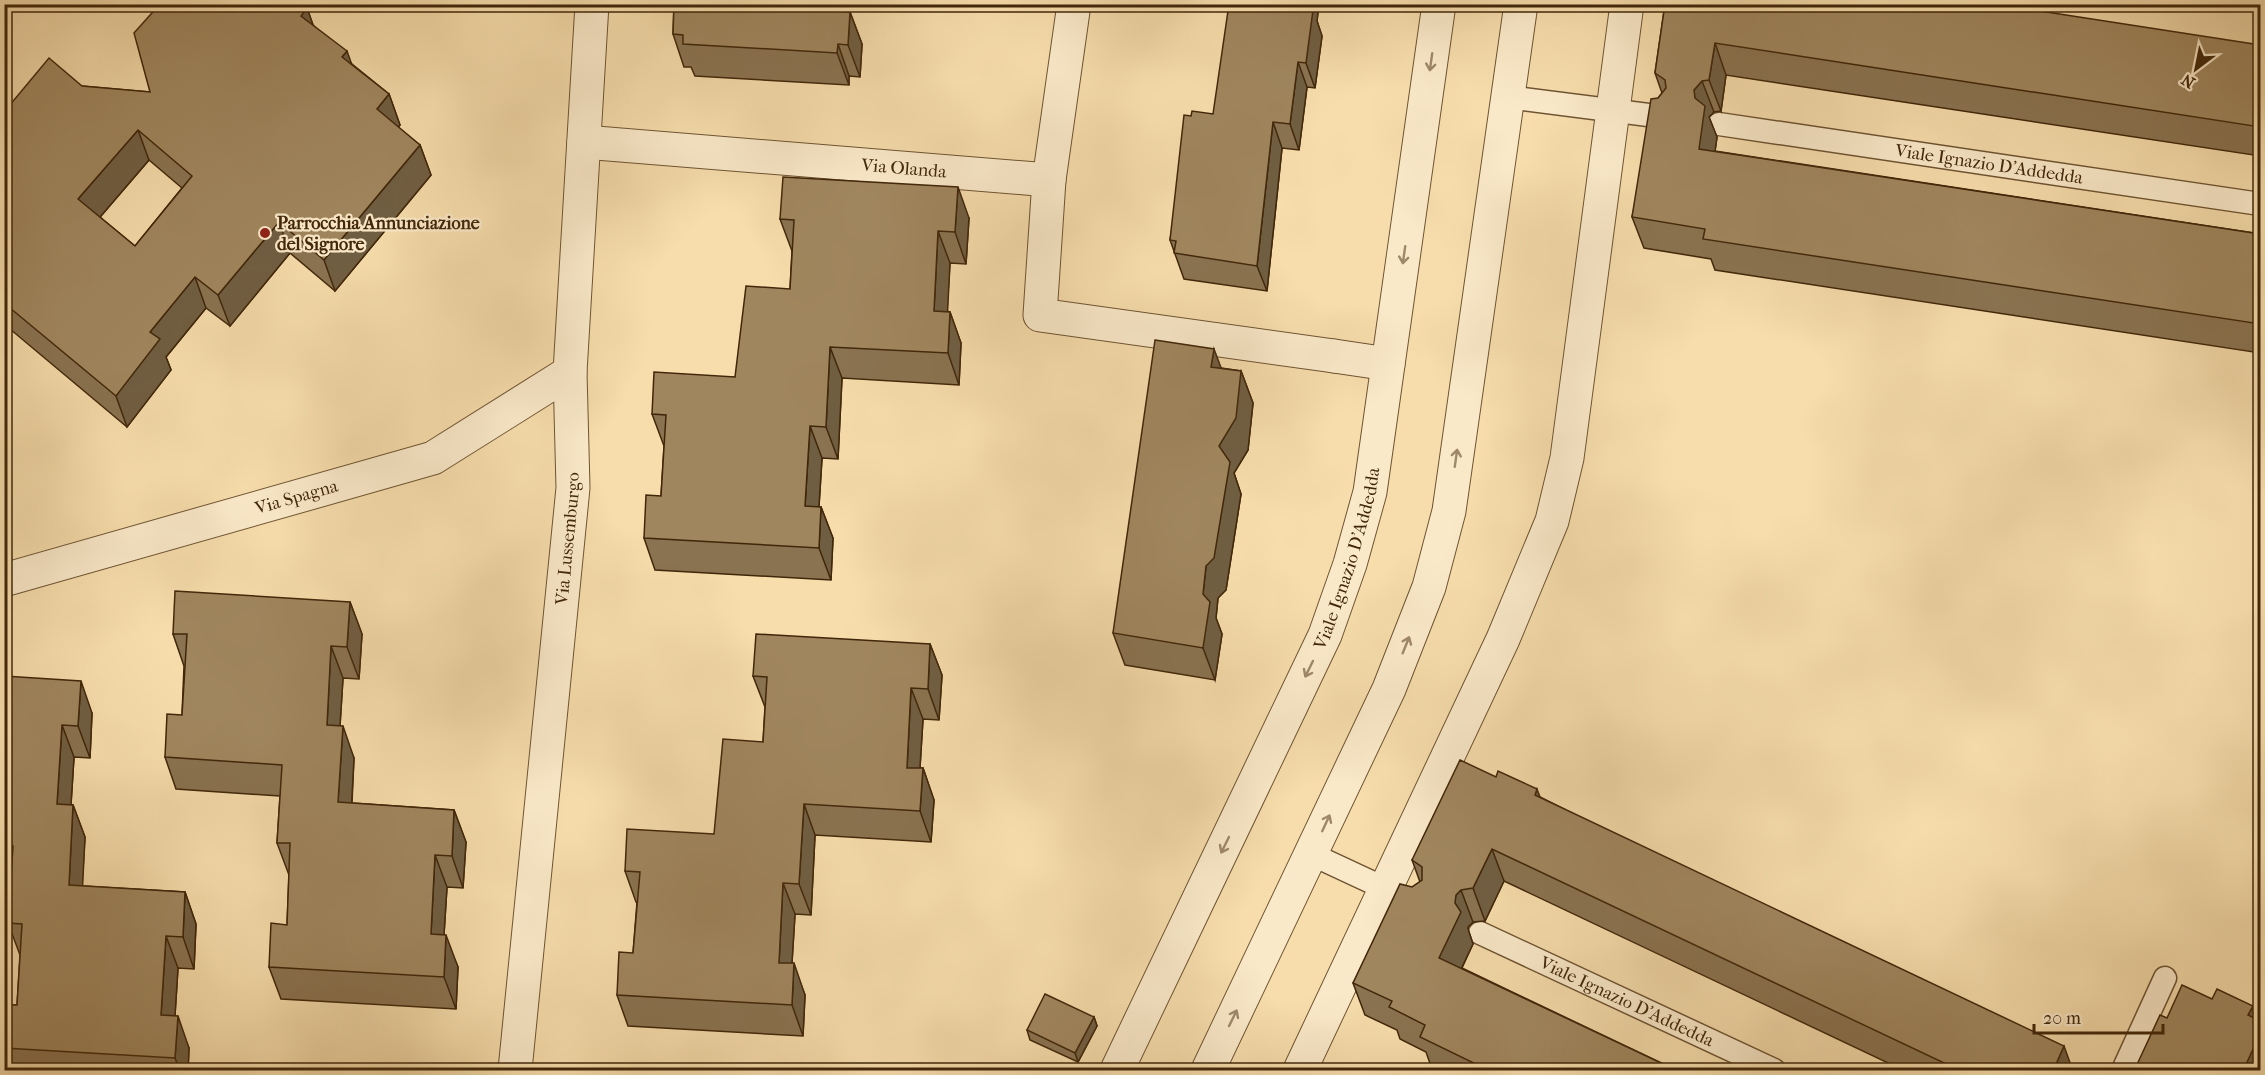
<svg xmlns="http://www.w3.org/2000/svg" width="2265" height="1075" viewBox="0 0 2265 1075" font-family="'IM FELL French Canon',serif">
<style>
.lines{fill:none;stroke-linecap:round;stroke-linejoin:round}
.service-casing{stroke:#6e5432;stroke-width:25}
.pedestrian-casing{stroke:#6e5432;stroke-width:35}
.minor-casing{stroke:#6e5432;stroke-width:35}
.service{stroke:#fae9c9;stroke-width:22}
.pedestrian{stroke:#fae9c9;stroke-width:33}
.minor{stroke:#fae9c9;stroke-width:33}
.wall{fill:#8a7351;stroke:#41270a;stroke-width:1.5;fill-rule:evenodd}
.shaded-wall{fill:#705e42;stroke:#41270a;stroke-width:1.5}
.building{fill:#a0865e;stroke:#41270a;stroke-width:1.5;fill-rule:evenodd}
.oneway{stroke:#9e886a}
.poi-dot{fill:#8f2418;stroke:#fae9c9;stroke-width:2}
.labels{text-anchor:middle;stroke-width:4.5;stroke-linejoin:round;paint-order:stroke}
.street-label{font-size:18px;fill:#41270a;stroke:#fae9c9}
.poi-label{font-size:18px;font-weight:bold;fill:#41270a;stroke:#fae9c9;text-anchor:start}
</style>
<rect width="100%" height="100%" fill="#f7ddac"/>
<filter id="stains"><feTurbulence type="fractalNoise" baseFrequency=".00333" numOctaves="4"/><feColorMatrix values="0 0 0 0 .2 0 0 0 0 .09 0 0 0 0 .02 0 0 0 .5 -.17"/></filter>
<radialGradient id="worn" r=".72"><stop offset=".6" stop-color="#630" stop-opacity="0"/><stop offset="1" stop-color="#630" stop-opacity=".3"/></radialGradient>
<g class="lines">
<defs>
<g id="service">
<path d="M1508,97l156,20"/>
<path id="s1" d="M1719,124l541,80"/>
<path d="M1311,854l88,41"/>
<path id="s2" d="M1480,933l294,137"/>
<path d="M2123,1070l42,-92"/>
</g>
<path id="pedestrian" d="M1334,356l54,8"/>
<g id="minor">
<path id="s3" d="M584,142l465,38 25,-176"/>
<path d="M1049,180l-9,135 294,41"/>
<path id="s4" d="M4,580l429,-122 137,-86"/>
<path id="s5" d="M515,1070l58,-582 -3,-116 22,-368"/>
<path id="s6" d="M1117,1070l208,-435 25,-71 20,-72 69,-488"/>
<path d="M1208,1070l181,-381 40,-102 20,-76 72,-507"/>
<path d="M1300,1070l203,-431 49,-118 15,-63 60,-454"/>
</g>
</defs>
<use href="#service" class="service-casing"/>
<use href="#pedestrian" class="pedestrian-casing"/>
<use href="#minor" class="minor-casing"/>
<use href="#service" class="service"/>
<use href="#pedestrian" class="pedestrian"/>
<use href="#minor" class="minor"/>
</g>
<g class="wall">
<path d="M674,4h174v8h2l12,32 -2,33 -11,-1v9l-154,-9 -4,-9h-7l-11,-33z"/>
<path d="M1319,4l-2,17 5,15 -7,52 -8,-1 -8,63 -17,-2 -15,143 -83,-12 -14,-39 21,-124 22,-2z"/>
<path d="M1665,4l595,41v111l-534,-81 -5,36 -7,1 -5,5 8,20 -2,14 545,83v119l-545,-83 -4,-11 -67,-11 -12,-31 26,-119 4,-5 -7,-20z"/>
<path d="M307,8l6,17 39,39 37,30 11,31 -2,2 22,18 11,30 -96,116 -45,-38 -60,73 -24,-18 -40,49 5,13 -44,57 -123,-103v-212l78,-26 68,6zM149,160l33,28 -47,58 -35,-29z"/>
<path d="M969,218l-3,46 -16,-1 -3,48 3,1 11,31 -2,42 -117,-7 -4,81 -16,-1 -3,49h2l12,31 -2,42 -176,-10 -11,-32 17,-42 3,-50 -12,-32 83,-37 55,-88 2,-38 -12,-32z"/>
<path d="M1221,368l20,3 12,32 -5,47 -14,23 7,21 -15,96 -8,8 -2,20 6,16 -7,46 -90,-15 -12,-32z"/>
<path d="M350,602l12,32 -3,45 -16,-1 -3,48 14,32 -2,45 102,7 12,32 -3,46 -16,-1 -3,48 14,32 -2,42 -175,-10 -12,-32 18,-42 2,-50 -12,-32 3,-47 -104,-7 -11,-32 17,-42 2,-49 -11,-32z"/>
<path d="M930,644l12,31 -3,45 -16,-1 -3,49h3l11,32 -3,42 -116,-7 -4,80 -16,-1 -3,49 13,32 -2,41 -175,-10 -11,-31 16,-42 4,-51h-1l-11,-31 89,-37 49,-92 2,-35 -12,-31z"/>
<path d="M4,676l88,37 -2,45 -16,-1 -3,48h2l12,32 -3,49 103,6 11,32 -2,45 -16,-1 -3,47 14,33 -1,23h-180l-4,-10v-56h13l3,-50 -12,-32 3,-46h-7z"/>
<path d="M1540,797l533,274h-168l-401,-190 -19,40 -12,1 -5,5v2l5,15 -11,24 216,103h-244l-2,-2 -6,-17 -26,-13 -3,-9 -32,-15 -12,-32 59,-96 8,-5 -8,-22z"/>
<path d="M1094,1017l3,9 -19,36 -48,-22 -3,-10z"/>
</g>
<g class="shaded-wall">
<path d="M835,4h13l-2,39 -12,-32z"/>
<path d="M1306,4h13l-2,17 5,15 -7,52 -9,-25z"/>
<path d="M307,8l11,31 -17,-23z"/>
<path d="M850,12l12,32 -2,33 -12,-32z"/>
<path d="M1715,43l11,32 -5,36 -12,-31z"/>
<path d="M838,44l11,32v9l-12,-32z"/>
<path d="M347,51l11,31 -16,-25z"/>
<path d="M1298,62l9,25 -8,63 -9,-26z"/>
<path d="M1702,81l12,31 -5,5 8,20 -6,43 -12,-31 -5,-59z"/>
<path d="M389,94l11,31 -12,14 -11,-30z"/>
<path d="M1273,122l9,26 -15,143 -10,-25z"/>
<path d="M138,130l11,30 -60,70 -11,-31z"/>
<path d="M420,145l11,30 -96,116 -11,-31z"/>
<path d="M958,187l11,31 -3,46 -11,-32z"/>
<path d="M279,222l11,31 -60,73 -12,-31z"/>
<path d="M938,231l12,32 -4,79 -12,-31z"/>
<path d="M195,277l11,31 -40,49 5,13 -44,57 -11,-31 34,-64z"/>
<path d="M950,312l11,31 -2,42 -11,-32z"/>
<path d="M830,347l12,31 -4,81 -12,-32z"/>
<path d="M1214,349l12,32 -15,-14z"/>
<path d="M1241,371l12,32 -5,47 -14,23 7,21 -15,96 -8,8 -2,20 6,16 -7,46 -12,-32v-54l16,-148z"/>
<path d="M810,426l12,32 -5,79 -12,-31z"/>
<path d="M821,507l12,31 -2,42 -12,-32z"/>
<path d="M350,602l12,32 -3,45 -12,-32z"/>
<path d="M930,644l12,31 -3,45 -11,-31z"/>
<path d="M331,646l12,32 -5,79 -11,-32z"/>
<path d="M81,681l11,32 -2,45 -12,-32z"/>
<path d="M911,688l12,31 -5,80 -11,-31z"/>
<path d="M62,725l12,32 -5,79 -12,-32z"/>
<path d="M343,726l11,32 -4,76 -12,-32z"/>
<path d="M923,768l11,32 -3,42 -11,-31z"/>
<path d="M1537,789l12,32 -14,-26z"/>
<path d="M804,804l11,31 -4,80 -12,-31z"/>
<path d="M73,805l12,32 -4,80 -12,-32z"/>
<path d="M454,810l12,32 -3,46 -11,-32z"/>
<path d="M1492,849l12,32 -19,40 -12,-33z"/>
<path d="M435,855l12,32 -5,79 -11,-32z"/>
<path d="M783,883l12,31 -5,80 -11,-31z"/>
<path d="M1461,890l12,32 -5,5v2l5,15 -22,46 -12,-32 17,-63z"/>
<path d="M185,892l11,32 -2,45 -11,-32z"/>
<path d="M446,935l12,32 -2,42 -12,-32z"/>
<path d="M166,936l12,32 -5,79 -12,-32z"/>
<path d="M794,963l11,32 -2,41 -11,-31z"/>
<path d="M2253,1006l7,21v44h-17l5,-56z"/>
<path d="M178,1016l11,32 -1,23h-8l-5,-13z"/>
<path d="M1094,1017l3,9 -19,36 -3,-9z"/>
<path d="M2064,1046l9,25h-20z"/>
</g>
<g class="building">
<path d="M160,4h142l5,4 -6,8 46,35 -5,6 47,37 -12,15 43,36 -96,115 -45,-38 -61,73 -23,-18 -45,55 10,7 -44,57 -112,-93v-191l45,-54 33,28 68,6 -16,-59zM138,130l54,46 -57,70 -57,-47z"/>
<path d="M674,4h161l-1,7 16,1 -2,33 -10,-1 -1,9 -154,-9v-9l-10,-1z"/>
<path d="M1229,4h77v4l7,2 -7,53 -8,-1 -8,62 -17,-2 -16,144 -83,-13 2,-12 -6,-1 14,-125 7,1 1,-5 21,3z"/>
<path d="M1665,4h329l266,41v82l-545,-84 -6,37 -7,1 -8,9 1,8 10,8 -6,43 561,85v90l-557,-85 2,-10 -73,-12 19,-118 7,-1 8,-10 -1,-8 -10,-7z"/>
<path d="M783,177l175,10 -3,45 -17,-1 -4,80 16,1 -2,41 -118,-6 -4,80 -16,-1 -5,80 16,1 -2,41 -175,-10 2,-43 15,1 5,-81 -14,-1 2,-42 81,5 11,-91 44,3 4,-69 -14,-1z"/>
<path d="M1155,340l59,9 -3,18 30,4 -5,47 -17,28 11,16 -16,96 -8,8 -3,28 7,8 -7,46 -90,-15z"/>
<path d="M175,591l175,11 -3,45 -16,-1 -4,79 16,1 -5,76 116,8 -2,46 -17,-1 -4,79 15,1 -2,42 -175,-10 2,-44 16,2 3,-82h-13l5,-78 -117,-8 2,-43 15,1 5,-81h-14z"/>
<path d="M756,634l174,10 -2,45 -17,-1 -4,80h16l-3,43 -116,-7 -5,80 -16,-1 -4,80h15l-2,42 -175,-10 2,-43 14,1 7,-81 -15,-1 2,-42 87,5 9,-95 40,3 4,-65 -14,-1z"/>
<path d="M4,676l77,5 -3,45 -16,-1 -5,79 16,1 -4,80 116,7 -2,45 -17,-1 -5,79 17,1 -3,42 -171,-10v-43h13l5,-81 -14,-1 5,-77h-9z"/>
<path d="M1460,760l36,17 2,-6 39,18 -2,6 529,251 -11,25h-92l-469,-222 -19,39 -12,2 -5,5 -1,8 6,9 -22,46 239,113h-188l-70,-34 5,-12 -36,-18 3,-6 -39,-18 47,-99 12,3 10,-7v-13l-10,-7z"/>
<path d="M2182,985l30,14 5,-10 36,17 -5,9 12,6v13l-17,37h-109l26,-56 7,3z"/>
<path d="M1045,994l49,23 -19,36 -48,-23z"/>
</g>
<defs><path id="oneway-shaft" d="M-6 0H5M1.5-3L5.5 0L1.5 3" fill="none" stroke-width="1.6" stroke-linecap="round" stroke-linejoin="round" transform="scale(1.5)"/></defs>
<g class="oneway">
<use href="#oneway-shaft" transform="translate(1431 62) rotate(98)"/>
<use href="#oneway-shaft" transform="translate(1404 255) rotate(98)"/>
<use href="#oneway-shaft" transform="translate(1456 458) rotate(-82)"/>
<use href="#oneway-shaft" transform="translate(1406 645) rotate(-68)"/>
<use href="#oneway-shaft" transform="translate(1309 669) rotate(116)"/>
<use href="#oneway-shaft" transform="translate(1326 823) rotate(-65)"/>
<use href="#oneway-shaft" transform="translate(1225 845) rotate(116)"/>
<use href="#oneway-shaft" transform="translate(1233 1018) rotate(-64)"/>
</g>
<circle class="poi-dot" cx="265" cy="233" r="6"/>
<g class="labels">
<g class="street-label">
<text dy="6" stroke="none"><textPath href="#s1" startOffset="273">Viale Ignazio D'Addedda</textPath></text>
<text dy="6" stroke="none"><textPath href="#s3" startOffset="321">Via Olanda</textPath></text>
<text dy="6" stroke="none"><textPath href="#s4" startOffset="304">Via Spagna</textPath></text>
<text dy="6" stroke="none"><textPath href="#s5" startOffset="534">Via Lussemburgo</textPath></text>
<text dy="6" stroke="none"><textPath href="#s6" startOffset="562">Viale Ignazio D'Addedda</textPath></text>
<text dy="6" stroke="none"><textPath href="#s2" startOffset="162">Viale Ignazio D'Addedda</textPath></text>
</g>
<g class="poi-label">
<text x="277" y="229">Parrocchia Annunciazione<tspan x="277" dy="21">del Signore</tspan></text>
</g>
</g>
<rect width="2265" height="1075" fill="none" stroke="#f7ddac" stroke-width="24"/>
<rect x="6" y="6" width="2253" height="1063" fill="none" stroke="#41270a" stroke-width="3"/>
<rect x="12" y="12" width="2241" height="1051" fill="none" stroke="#41270a" stroke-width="1.5"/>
<g transform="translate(2196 69) rotate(212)" stroke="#fae9c9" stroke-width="4.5" paint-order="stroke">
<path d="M0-4.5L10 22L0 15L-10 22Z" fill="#41270a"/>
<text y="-9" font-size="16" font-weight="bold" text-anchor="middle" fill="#41270a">N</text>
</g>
<path d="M2034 1024v9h129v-9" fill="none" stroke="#41270a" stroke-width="3"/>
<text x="2043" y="1024" font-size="18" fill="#41270a" stroke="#fae9c9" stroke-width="4.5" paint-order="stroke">20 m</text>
<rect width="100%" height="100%" filter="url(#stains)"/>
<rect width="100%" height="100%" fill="url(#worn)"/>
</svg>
